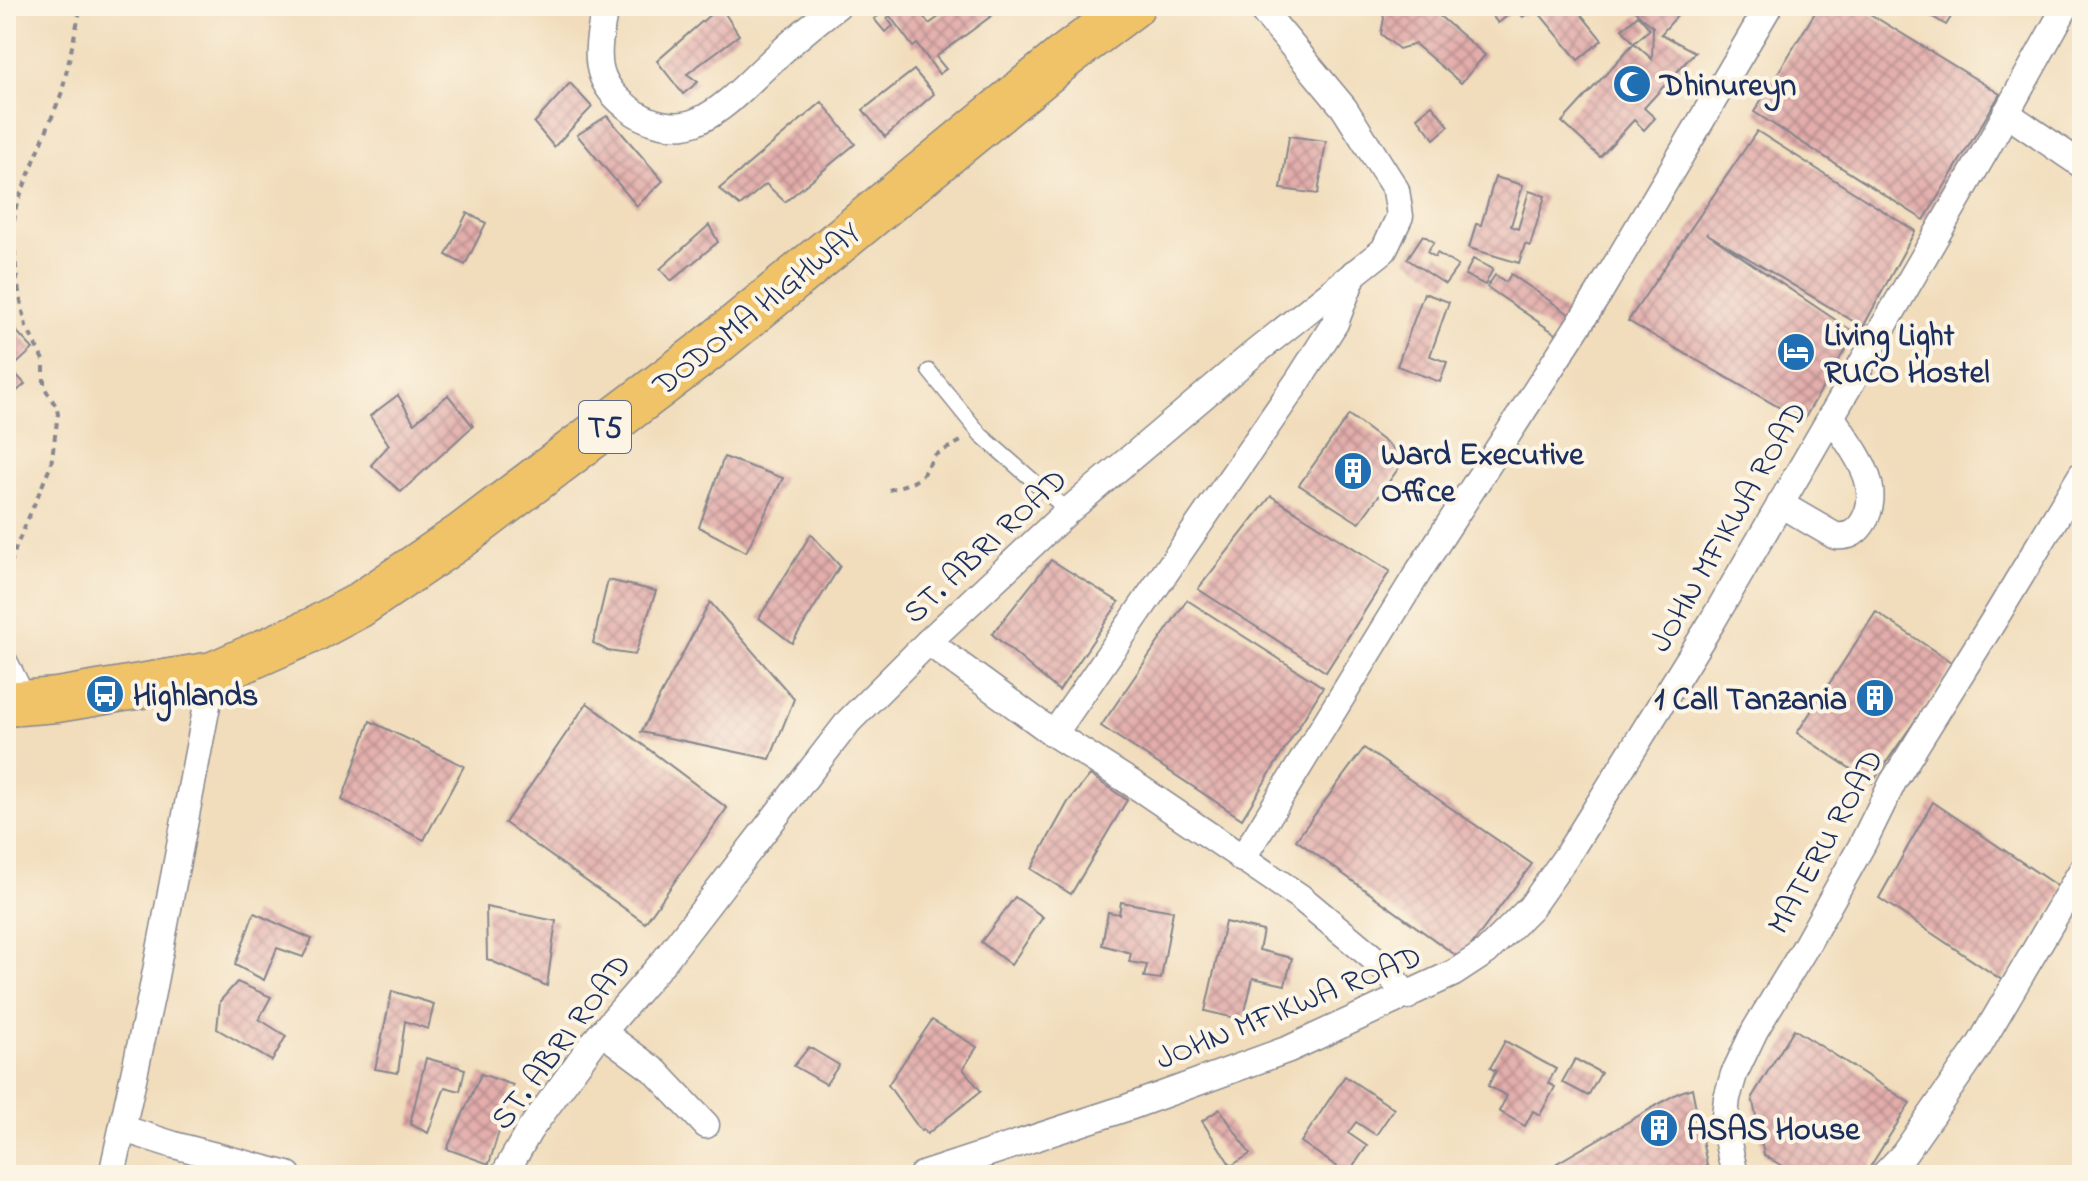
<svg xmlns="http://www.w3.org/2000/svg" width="2088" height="1181" viewBox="0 0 2088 1181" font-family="'Indie Flower',sans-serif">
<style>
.building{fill:url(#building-cross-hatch)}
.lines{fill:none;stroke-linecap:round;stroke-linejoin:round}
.lane-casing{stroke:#86868d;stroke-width:17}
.street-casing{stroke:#86868d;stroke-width:29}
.highway-casing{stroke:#86868d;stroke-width:47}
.path{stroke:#86868d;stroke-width:4;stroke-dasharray:6 6;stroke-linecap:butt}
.lane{stroke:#fff;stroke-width:14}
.street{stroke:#fff;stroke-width:26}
.highway{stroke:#f0c369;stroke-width:44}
.labels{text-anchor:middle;stroke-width:8;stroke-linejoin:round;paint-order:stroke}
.shield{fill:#fcf5e5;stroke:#5e6a86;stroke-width:2}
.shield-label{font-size:30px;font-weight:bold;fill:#1b2f5e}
.poi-label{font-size:32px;font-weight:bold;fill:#1b2f5e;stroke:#fcf5e5;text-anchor:start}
.street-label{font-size:32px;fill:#1b2f5e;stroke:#fcf5e5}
</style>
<defs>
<pattern id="building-cross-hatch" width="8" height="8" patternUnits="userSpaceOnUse" patternTransform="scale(2)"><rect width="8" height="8" fill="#e3adab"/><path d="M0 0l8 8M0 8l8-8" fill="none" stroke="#b78d8e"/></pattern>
</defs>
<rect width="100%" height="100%" fill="#fcf5e5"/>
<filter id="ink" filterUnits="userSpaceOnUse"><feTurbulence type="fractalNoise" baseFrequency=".0125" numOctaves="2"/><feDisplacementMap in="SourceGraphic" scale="16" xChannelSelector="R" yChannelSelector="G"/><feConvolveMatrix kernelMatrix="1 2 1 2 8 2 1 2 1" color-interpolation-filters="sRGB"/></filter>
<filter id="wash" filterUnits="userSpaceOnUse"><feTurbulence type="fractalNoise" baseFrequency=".006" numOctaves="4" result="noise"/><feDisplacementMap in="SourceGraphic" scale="32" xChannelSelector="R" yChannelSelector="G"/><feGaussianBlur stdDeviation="1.8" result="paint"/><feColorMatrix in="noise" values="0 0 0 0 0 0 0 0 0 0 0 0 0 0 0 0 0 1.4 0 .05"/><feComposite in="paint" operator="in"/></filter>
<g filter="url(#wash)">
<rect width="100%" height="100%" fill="#f1ddbc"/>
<g id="blocks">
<g class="building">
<path d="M720,6l19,29 -52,39 11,8 -15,12 -26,-33z"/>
<path d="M891,6h25l13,18 25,-18h40l4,5 -62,46 10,12 -7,5 -22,-30 -4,3 -23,-31 -3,2 6,8 -8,6 -11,-13z"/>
<path d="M1380,6h48l57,49 -24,28 -46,-39 -16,5 -18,-15 3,-16z"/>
<path d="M1484,6h95l-3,2 26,32 -24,20 -43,-52 -12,9 -7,-8 -18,14z"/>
<path d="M1639,6h47l-25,28 34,18 -51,56 11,10 -11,12 -10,-10 -34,37 -38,-35 72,-79 18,16 1,-32 -18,-16z"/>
<path d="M1819,6h38l143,88 -76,126 -170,-108z"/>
<path d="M1915,6h43l-12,19z"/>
<path d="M1638,15l12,14 -16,14 -12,-14z"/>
<path d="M914,70l20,24 -49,43 -22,-27z"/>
<path d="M570,83l22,24 -38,40 -20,-24z"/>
<path d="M822,102l33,42 -70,58 -19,-18 -26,22 -21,-17z"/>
<path d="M1432,105l17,21 -15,13 -17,-22z"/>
<path d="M607,116l56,65 -26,25 -60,-71z"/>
<path d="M1757,131l158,100 -52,96 -157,-94 149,100 -52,88 -175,-100z"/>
<path d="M1289,136l37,5 -8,53 -37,-5z"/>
<path d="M1495,177l28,8 -12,41 7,3 11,-38 16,5 -15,50 -5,-2 -6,19 -50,-15 7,-24 5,1z"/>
<path d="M467,213l19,10 -21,42 -19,-10z"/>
<path d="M709,225l9,17 -47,39 -11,-12z"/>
<path d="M1423,235l11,7 -7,10 8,5 2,-4 21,13 -13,18 -38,-25z"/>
<path d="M1473,259l20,10 -8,16 -20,-10z"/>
<path d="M1511,274l61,42 -13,20 -72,-49 8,-12 11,7z"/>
<path d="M1424,293l25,9 -19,54 17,6 -7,20 -43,-16z"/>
<path d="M6,320l27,29 -22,20 14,15 -19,17z"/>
<path d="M398,395l16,28 34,-28 25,31 -72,66 -30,-27 18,-20 -19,-29z"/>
<path d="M1349,415l57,43 -47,65 -60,-38z"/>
<path d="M724,457l59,21 -37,74 -47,-25z"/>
<path d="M1271,496l119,75 -64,101 -128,-83z"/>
<path d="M811,534l29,32 -48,77 -33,-25z"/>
<path d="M1051,560l68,42 -60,89 -67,-57z"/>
<path d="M608,580l48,11 -21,64 -27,-4 -15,-8z"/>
<path d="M1187,600l136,87 -81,132 -141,-93z"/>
<path d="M710,602l84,97 -24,60 -129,-27z"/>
<path d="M1876,612l78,52 -82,119 -75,-50z"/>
<path d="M587,703l140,105 -82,115 -140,-100z"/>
<path d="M370,721l94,45 -40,74 -82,-40z"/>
<path d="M1364,748l168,116 -71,95 -165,-119z"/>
<path d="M1090,775l37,25 -56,94 -40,-25 37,-67z"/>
<path d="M1933,802l130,88 -61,90 -123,-82z"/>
<path d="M1015,897l28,20 -32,48 -30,-23z"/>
<path d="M1121,902l52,9 -12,68 -17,-2 3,-12 -18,-3 2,-9 -29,-8 6,-33 11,2z"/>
<path d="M486,907l70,14 -9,65 -60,-27z"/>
<path d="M254,913l58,26 -9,18 -26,-9 -13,32 -29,-15z"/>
<path d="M1225,922l38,9 -4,19 33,8 -7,27 -32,-7 -10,42 -38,-9z"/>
<path d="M237,982l34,15 -12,22 27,17 -14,25 -55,-32 3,-28z"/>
<path d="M392,991l42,13 -6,25 -23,-8 -7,52 -23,-4z"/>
<path d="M932,1020l45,27 -14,22 18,22 -54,43 -4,-5 -2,2 -33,-46z"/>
<path d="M1794,1029l116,74 -45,72h-68l-33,-20 -12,-58z"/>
<path d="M1505,1041l51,28 -8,14 7,4 -15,28 -7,-4 -8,15 -26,-15 8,-15 -19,-10 8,-15 -6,-3z"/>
<path d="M809,1047l30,18 -13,19 -32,-18z"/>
<path d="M426,1058l39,11 -5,22 -15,-4 -17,46 -18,-9z"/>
<path d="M1575,1059l26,14 -13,23 -26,-14z"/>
<path d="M481,1074l32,11 -24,79 -42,-15z"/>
<path d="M1345,1076l49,33 -18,26 -20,-13 -8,11 19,13 -19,28 -47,-32z"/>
<path d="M1692,1088l17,87h-134l-18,-12 121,-70z"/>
<path d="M1220,1109l30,45 -19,12 -29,-45z"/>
</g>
</g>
</g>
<g filter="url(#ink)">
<use href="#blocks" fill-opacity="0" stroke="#86868d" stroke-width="2"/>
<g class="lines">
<defs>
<g id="lane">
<path d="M929,371l52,64 87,76"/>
<path d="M6,652l23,46"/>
</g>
<g id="street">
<path d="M605,6c-7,42 -16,71 21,100 19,17 50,26 74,14 24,-11 44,-33 62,-50 24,-23 49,-45 75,-64"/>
<path d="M2006,113l76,52"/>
<path d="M1780,504l55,32c13,1 20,-2 27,-12 25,-38 -11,-76 -31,-108"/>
<path d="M928,642l126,92 87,55 159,108 78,65 30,34"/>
<path d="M1054,734l244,-353 37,-58 19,-50"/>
<path d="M1242,859l177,-288 179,-276 171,-289"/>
<path d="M602,1032l54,40 50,53"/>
<path d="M124,1129l50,16 114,30"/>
<path d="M112,1175l39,-178 62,-323"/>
<path d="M504,1175l25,-44 64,-88 71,-82 185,-240 79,-79 140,-131 184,-156 132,-105 16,-34 -4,-26 -52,-82 -85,-102"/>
<path d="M922,1175l207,-68 160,-58 165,-76 32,-21 45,-45 35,-50 146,-235 275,-474 79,-142"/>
<path d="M1735,1175l-11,-50 3,-27 7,-24 21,-44 48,-79 59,-106 31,-63 104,-167 85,-141"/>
<path d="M1884,1175l20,-21 75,-108 103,-176"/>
</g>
<path id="highway" d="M6,704l51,-4 156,-26 100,-44 45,-24 103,-70 247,-187 355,-291 69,-52"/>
</defs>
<use href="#lane" class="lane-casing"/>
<use href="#street" class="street-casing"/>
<use href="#highway" class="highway-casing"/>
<g class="path">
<path d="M889,490l24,-8 8,-5 14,-22 28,-15"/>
<path d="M6,599l3,-8v-21l7,-23 35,-82 7,-51 -2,-8 -12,-19v-25l-18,-36 -9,-44 -4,-53 3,-23 46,-114 19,-86"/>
</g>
<use href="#lane" class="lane"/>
<use href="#street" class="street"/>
<use href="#highway" class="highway"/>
</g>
</g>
<defs>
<symbol id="mosque-disc" viewBox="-11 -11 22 22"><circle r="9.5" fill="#1f6fb2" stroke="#fcf5e5"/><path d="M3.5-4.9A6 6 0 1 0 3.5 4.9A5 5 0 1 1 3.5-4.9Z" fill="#fff"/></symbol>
<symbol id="hotel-disc" viewBox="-11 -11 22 22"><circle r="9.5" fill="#1f6fb2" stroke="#fcf5e5"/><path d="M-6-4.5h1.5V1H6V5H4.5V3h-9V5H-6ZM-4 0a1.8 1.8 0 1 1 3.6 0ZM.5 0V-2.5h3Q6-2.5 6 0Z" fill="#fff"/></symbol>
<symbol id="building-disc" viewBox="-11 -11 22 22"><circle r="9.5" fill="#1f6fb2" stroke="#fcf5e5"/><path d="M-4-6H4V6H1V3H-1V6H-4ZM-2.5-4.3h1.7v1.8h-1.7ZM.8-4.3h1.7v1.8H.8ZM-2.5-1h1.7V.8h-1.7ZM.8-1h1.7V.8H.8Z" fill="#fff"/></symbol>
<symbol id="bus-disc" viewBox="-11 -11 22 22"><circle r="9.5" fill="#1f6fb2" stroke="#fcf5e5"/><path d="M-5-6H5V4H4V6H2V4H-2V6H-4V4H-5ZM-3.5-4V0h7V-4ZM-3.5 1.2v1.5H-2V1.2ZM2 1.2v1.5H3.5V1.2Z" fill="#fff"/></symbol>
</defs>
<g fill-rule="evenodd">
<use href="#mosque-disc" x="1610" y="62" width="44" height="44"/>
<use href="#hotel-disc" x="1774" y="330" width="44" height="44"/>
<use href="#building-disc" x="1331" y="449" width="44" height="44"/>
<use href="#bus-disc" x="83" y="672" width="44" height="44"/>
<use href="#building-disc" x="1853" y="676" width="44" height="44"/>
<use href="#building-disc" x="1637" y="1106" width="44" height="44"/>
</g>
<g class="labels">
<rect class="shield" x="579" y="401" width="52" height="52" rx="6"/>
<g class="shield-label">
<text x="605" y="437">T5</text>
</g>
<g class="poi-label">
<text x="1660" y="95">Dhinureyn</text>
<text x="1824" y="345">Living Light<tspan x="1824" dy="37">RUCO Hostel</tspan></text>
<text x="1381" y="464">Ward Executive<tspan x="1381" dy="37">Office</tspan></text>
<text x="133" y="705">Highlands</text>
<text x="1847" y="709" text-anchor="end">1 Call Tanzania</text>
<text x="1687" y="1139">ASAS House</text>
</g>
<g class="street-label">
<text transform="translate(756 308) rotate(-39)" y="11">DODOMA HIGHWAY</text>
<text transform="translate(1727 526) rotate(-60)" y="11">JOHN MFIKWA ROAD</text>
<text transform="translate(984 545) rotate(-43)" y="11">ST. ABRI ROAD</text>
<text transform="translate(1824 841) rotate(-61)" y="11">MATERU ROAD</text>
<text transform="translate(1288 1006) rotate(-22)" y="11">JOHN MFIKWA ROAD</text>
<text transform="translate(560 1041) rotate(-53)" y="11">ST. ABRI ROAD</text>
</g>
</g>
<rect width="2088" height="1181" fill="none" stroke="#fcf5e5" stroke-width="32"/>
</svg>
